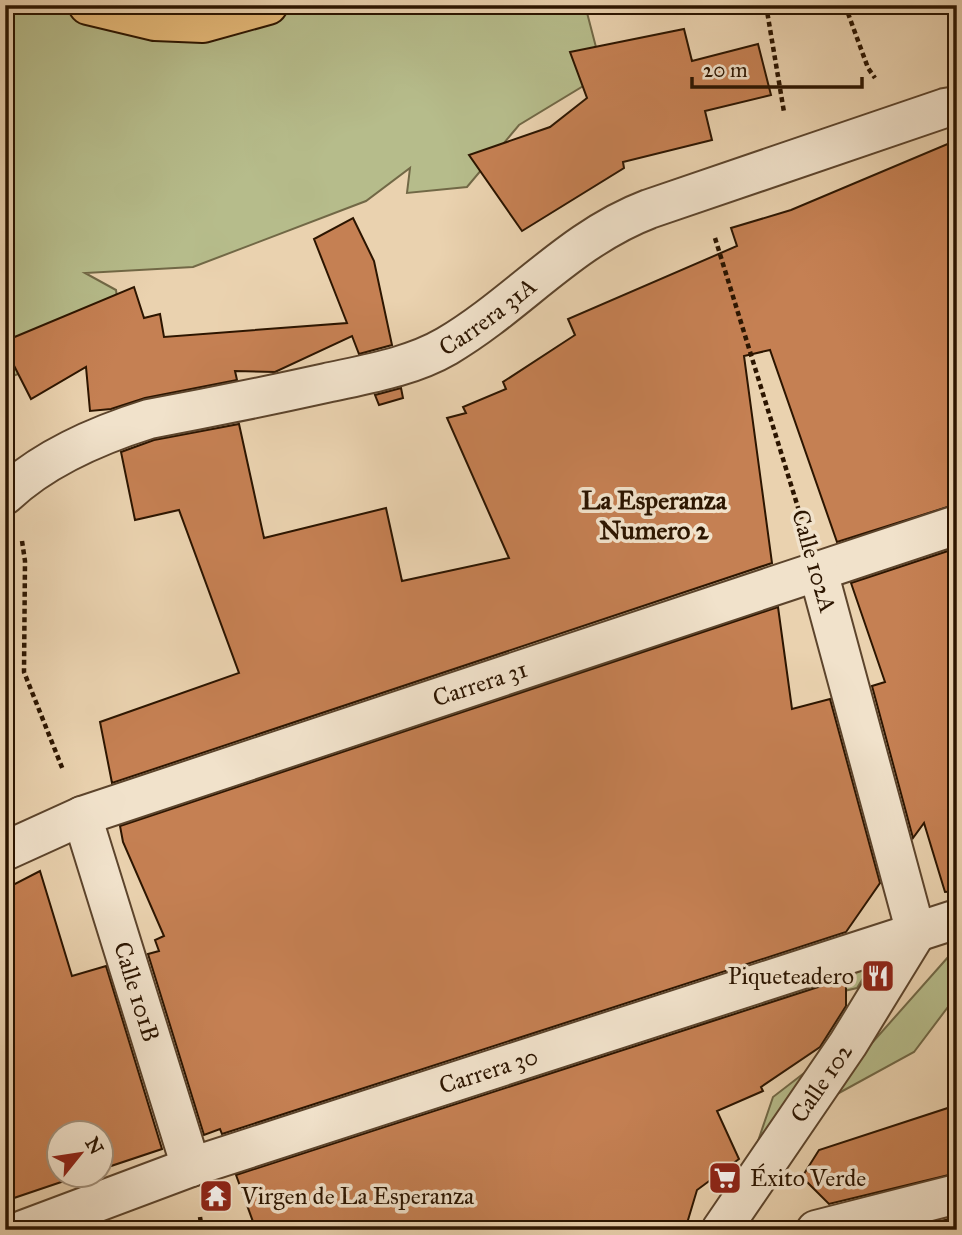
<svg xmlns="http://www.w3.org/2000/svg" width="962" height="1235" viewBox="0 0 962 1235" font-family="'IM FELL Great Primer',serif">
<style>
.green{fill:#b6bc8b;stroke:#716846;stroke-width:2}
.building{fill:#c58053;stroke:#2c1500;stroke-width:2}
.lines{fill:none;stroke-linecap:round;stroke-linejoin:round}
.minor-casing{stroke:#5c442c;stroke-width:42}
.major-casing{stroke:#2c1500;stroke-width:42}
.path{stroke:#2c1500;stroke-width:4.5;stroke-dasharray:5 3.5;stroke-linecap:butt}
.minor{stroke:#f1e2cb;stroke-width:38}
.major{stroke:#e5b978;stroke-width:38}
.labels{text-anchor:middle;stroke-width:7;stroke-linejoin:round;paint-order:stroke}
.street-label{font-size:24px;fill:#2c1500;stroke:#f1e2cb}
.poi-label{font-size:24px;fill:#2c1500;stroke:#f1e2cb;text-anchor:start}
.neighbourhood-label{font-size:26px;font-weight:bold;fill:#2c1500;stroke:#f1e2cb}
</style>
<rect width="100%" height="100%" fill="#ead2af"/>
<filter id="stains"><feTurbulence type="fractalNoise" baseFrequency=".00286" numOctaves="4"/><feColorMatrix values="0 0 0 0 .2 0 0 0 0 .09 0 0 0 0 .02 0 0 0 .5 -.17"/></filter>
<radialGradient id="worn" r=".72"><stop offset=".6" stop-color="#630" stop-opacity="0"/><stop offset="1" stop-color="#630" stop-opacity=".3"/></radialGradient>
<g class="green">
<path d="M5,5h580l18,69 -84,51 -52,62 -60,6 3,-25 -44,33 -173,66 -108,6 31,17 6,44 -117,45z"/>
<path d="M957,947v48l-43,57 -97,53z"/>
<path d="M875,959l-18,29 -238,54z"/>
<path d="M821,1060l-65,87 17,-50z"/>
</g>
<g class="building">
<path d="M684,29l8,32 66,-17 13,51 -66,16 7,29 -89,22 1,6 -102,63 -53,-76 81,-28 37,-29 -17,-46z"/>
<path d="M957,140v364l-120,38 -67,-192 -26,6 28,207 -660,220 -12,-61 139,-49 -60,-163 -44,10 -14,-68 33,-12 85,-16 25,114 122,-30 16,73 107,-23 -62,-140 19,-5 -3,-6 43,-18 -3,-7 72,-47 -7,-16 169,-73 -6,-18 60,-18z"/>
<path d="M353,218l21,43 18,84 -33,9 -7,-18 -77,36 -40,-1 2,9 -92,18 -34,11 -21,2 -4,-44 -55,32 -26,-51v-7l129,-54 10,31 16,-4 4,23 183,-14 -33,-84z"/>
<path d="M401,388l2,10 -24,7 -4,-10z"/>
<path d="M957,548v343l-12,1 -21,-69 -11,15 -41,-152 13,-4 -34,-99z"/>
<path d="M778,607l14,102 38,-10 50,184 -34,49 -624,202 -2,-5 -16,6 -56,-181 11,-3 -4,-11 9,-4 -41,-94 -3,-16z"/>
<path d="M40,871l32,105 34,-10 56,183 -60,20v-36h-42v42h22l-77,26v-312z"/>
<path d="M846,978v28l-26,41 -59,40 2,4 -46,20 22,48 -42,31 -12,40h-429l-20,-55z"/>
<path d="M957,1105v68l-128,31 -27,-27 17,-27z"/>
<path d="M957,1217v13h-52z"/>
</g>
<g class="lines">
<defs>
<g id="minor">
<path id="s1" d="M5,495c39,-37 93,-60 144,-76 59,-11 118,-23 177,-36 41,-9 85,-16 121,-37 71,-42 123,-107 202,-137l296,-101 12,-2"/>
<path id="s2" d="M82,816l109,351"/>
<path id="s3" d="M5,851l77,-35 875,-291"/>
<path id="s4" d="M23,1230l168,-63 766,-248"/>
<path id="s5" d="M721,1230l127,-186 68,-111 -98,-362"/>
<path d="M816,1230l141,-36"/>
</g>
<path id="major" d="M88,5l67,16 48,2 65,-18"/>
</defs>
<use href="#minor" class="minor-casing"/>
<use href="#major" class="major-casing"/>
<g class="path">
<path d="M766,5l18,107"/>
<path d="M845,5l23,63 7,10"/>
<path d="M715,238l89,289"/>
<path d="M22,541l3,20 -1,111 39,98"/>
<path d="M200,1217l2,13"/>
</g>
<use href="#minor" class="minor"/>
<use href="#major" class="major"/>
</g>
<defs>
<symbol id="restaurant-square" viewBox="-11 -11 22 22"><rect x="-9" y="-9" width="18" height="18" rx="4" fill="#8f2418" stroke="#f1e2cb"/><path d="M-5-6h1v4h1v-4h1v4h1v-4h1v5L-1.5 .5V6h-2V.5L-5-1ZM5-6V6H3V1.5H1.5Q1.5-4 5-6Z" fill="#fff"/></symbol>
<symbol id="supermarket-square" viewBox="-11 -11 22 22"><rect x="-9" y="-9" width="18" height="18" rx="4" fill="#8f2418" stroke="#f1e2cb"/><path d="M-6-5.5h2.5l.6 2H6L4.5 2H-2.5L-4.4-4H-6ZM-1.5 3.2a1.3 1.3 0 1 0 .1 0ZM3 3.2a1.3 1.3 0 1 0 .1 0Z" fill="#fff"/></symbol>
<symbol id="temple-square" viewBox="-11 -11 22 22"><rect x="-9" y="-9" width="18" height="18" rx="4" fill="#8f2418" stroke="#f1e2cb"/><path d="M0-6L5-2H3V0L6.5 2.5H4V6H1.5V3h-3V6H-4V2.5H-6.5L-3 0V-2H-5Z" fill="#fff"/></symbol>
</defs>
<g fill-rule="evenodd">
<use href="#restaurant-square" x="859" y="957" width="38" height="38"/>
<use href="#supermarket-square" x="706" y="1159" width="38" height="38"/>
<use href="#temple-square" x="197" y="1177" width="38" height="38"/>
</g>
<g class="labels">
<g class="street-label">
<text dy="8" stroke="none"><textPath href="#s1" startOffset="522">Carrera 31A</textPath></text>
<text transform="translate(814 561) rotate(74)" y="8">Calle 102A</text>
<text dy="8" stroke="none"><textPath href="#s3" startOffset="504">Carrera 31</textPath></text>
<text dy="8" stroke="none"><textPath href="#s2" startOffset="184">Calle 101B</textPath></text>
<text dy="8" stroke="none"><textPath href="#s4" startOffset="492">Carrera 30</textPath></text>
<text dy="8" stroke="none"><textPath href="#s5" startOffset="178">Calle 102</textPath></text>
</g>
<g class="poi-label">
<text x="854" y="984" text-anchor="end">Piqueteadero</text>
<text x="750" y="1186">Éxito Verde</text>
<text x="241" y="1204">Virgen de La Esperanza</text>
</g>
<g class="neighbourhood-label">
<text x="654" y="509">La Esperanza<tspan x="654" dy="30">Numero 2</tspan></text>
</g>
</g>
<rect width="962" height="1235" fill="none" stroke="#ead2af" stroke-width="28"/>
<rect x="7" y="7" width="948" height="1221" fill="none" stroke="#2c1500" stroke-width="3.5"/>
<rect x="14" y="14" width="934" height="1207" fill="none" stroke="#2c1500" stroke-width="2"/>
<g transform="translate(80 1154) rotate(60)"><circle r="33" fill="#f1e2cb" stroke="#a2907a" stroke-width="2"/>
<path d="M0-5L12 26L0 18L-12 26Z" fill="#8f2418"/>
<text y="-10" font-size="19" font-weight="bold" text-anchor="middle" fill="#2c1500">N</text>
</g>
<path d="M692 77v10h170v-10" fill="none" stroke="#2c1500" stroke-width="3.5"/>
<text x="703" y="77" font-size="21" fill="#2c1500" stroke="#f1e2cb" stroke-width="5" paint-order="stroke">20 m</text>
<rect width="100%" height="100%" filter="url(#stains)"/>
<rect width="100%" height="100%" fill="url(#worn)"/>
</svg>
